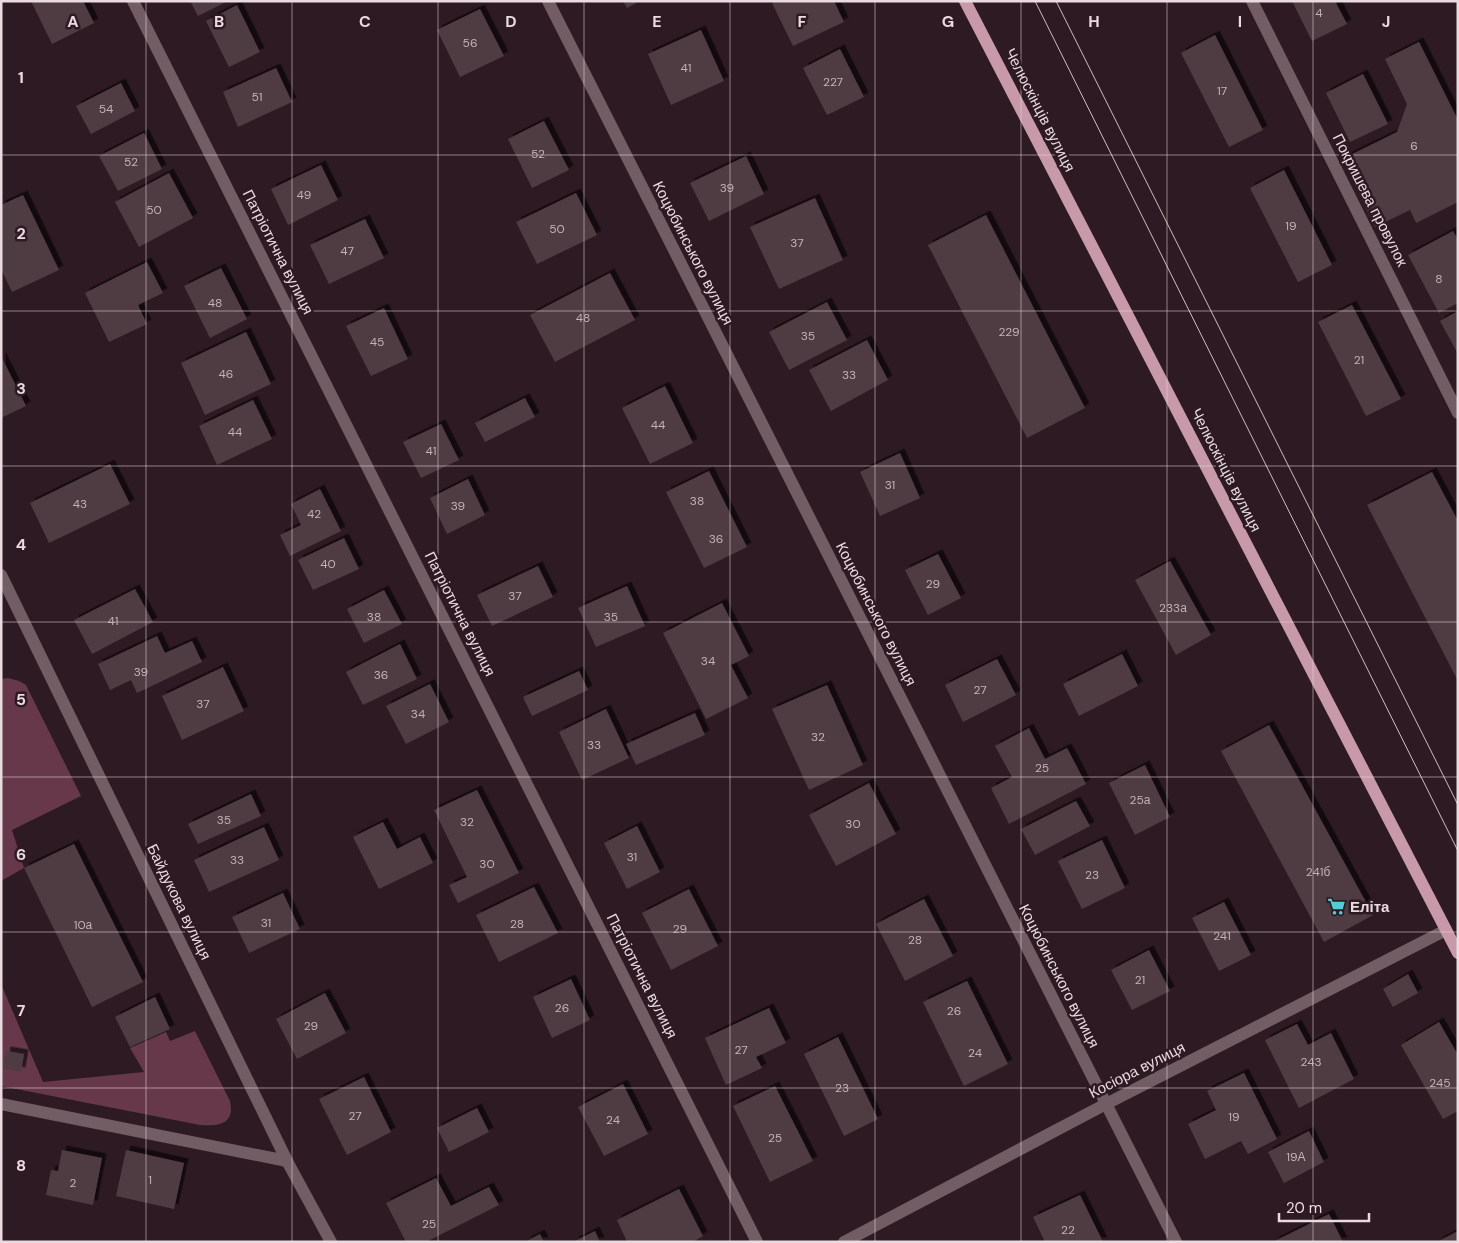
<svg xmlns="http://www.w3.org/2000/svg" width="1459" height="1243" viewBox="0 0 1459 1243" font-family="'DM Sans',sans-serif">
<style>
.green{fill:#66384a}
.building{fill:#503a42;filter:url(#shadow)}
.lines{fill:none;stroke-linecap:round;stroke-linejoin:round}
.minor{stroke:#735d65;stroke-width:12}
.major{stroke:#c799a9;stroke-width:12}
.tram{stroke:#cdbec2;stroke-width:1}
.grid{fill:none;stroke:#e9dbdf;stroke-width:1;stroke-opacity:0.55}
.labels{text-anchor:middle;stroke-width:5;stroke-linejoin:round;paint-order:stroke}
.number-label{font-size:12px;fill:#c3b3b8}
.street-label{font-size:15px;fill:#e9dbdf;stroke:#2e1a22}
.poi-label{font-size:15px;font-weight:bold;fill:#e9dbdf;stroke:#2e1a22;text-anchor:start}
.grid-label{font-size:16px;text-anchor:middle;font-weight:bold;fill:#e9dbdf;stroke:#2e1a22;stroke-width:5;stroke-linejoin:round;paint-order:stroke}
</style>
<defs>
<filter id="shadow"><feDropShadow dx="4.5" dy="-4.5" stdDeviation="0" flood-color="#0009"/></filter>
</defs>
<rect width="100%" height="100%" fill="#2e1a22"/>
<g class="green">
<path d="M8,678l11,3 7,4 55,111 -69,34 12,38 -23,13v-202z"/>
<path d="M1,984l42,98 101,-10 -14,-24 36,-16 4,9 25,-10 35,70c5,24 -12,25 -30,24l-199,-39z"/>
</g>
<g class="building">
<path d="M31,1h52l11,22 -42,21z"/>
<path d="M190,1h38l-30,15z"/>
<path d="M623,1h17l-13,7z"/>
<path d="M776,1h58l10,21 -51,24 -21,-43z"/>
<path d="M1292,1h43l12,23 -35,17z"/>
<path d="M237,5l23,47 -31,15 -23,-46z"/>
<path d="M480,9l24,47 -44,21 -23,-47z"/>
<path d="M701,30l23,51 -53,24 -23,-51z"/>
<path d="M1215,35l48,95 -34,17 -48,-94z"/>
<path d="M1419,42l39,78v82l-42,21 -6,-13 -35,17 -33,-68 55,-27 10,-28 -22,-45z"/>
<path d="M840,49l24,48 -37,18 -24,-47z"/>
<path d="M276,68l16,34 -54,25 -15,-35z"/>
<path d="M1363,74l25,50 -38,18 -24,-49z"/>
<path d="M121,83l14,28 -44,23 -15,-28z"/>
<path d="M544,121l25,49 -37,18 -24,-49z"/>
<path d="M144,133l18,36 -44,22 -19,-35z"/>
<path d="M746,156l18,38 -55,27 -19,-38z"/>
<path d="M321,165l17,35 -50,25 -17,-36z"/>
<path d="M1284,170l48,95 -34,17 -48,-94z"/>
<path d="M169,173l24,45 -54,29 -24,-45z"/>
<path d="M576,193l21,42 -60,29 -21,-42z"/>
<path d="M23,195l36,75 -47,22 -11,-23v-64z"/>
<path d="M815,198l28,62 -64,29 -29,-62z"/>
<path d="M986,215l99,193 -58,30 -99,-193z"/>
<path d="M365,219l19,39 -55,26 -19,-39z"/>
<path d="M1453,231l5,9v63l-19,10 -31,-58z"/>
<path d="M147,262l16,31 -25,12 9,19 -38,18 -24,-49z"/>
<path d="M221,268l26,51 -37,19 -26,-52z"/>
<path d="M610,273l25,47 -80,42 -25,-47z"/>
<path d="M827,302l20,38 -58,30 -20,-38z"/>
<path d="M1352,305l49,94 -35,17 -48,-94z"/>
<path d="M384,308l24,51 -37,17 -25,-50z"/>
<path d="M1458,311v43l-18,-33z"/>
<path d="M246,332l25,52 -66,31 -24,-52z"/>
<path d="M867,340l21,40 -57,31 -22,-41z"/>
<path d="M1,356l25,50 -25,12z"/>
<path d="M665,386l28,57 -43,21 -28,-56z"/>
<path d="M525,398l10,19 -50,25 -10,-19z"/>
<path d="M253,400l19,39 -55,26 -18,-39z"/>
<path d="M441,424l18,36 -38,18 -18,-36z"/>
<path d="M900,453l20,45 -40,18 -20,-44z"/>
<path d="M110,464l20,40 -81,39 -19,-40z"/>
<path d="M709,471l38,76 -43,21 -38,-76z"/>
<path d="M1432,472l26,49v160l-91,-176z"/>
<path d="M468,479l17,36 -38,19 -17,-36z"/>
<path d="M320,489l21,42 -51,25 -10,-21 21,-10 -10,-21z"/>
<path d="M344,538l15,31 -46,21 -15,-30z"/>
<path d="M938,554l23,44 -33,17 -23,-45z"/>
<path d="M1170,561l41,74 -35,20 -41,-75z"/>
<path d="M538,566l15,31 -61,29 -15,-31z"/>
<path d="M627,586l18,40 -49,21 -18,-39z"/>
<path d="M135,589l18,33 -61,32 -18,-34z"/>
<path d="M384,590l18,34 -38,19 -17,-34z"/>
<path d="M722,603l27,53 -18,9 17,33 -42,21 -43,-86z"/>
<path d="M157,636l8,17 27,-12 10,21 -65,31 -6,-13 -21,10 -12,-26z"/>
<path d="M400,644l17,35 -54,26 -17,-33z"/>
<path d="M1122,654l16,32 -59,30 -16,-32z"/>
<path d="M997,659l19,36 -53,27 -18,-37z"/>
<path d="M223,667l21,44 -62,29 -20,-44z"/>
<path d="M579,671l9,19 -56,26 -9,-19z"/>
<path d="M430,684l19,38 -43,22 -20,-38z"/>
<path d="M827,685l36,80 -54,25 -37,-81z"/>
<path d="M606,709l23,49 -47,22 -23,-48z"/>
<path d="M695,713l10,22 -69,30 -10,-21z"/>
<path d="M1269,725l104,190 -49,27 -103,-191z"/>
<path d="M1029,728l16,31 22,-11 19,36 -77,40 -18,-36 21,-11 -17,-31z"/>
<path d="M1145,765l25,52 -35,18 -26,-52z"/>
<path d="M869,783l27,51 -60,32 -27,-51z"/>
<path d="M477,790l42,83 -61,30 -9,-18 18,-8 -33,-67z"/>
<path d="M251,794l10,22 -63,28 -10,-20z"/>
<path d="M1076,801l14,25 -55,29 -14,-26z"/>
<path d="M383,822l14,27 23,-12 13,26 -54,26 -26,-52z"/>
<path d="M637,826l23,46 -33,17 -23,-46z"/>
<path d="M264,827l15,33 -70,32 -15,-32z"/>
<path d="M1102,840l23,48 -43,21 -24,-48z"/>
<path d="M74,844l69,138 -51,25 -68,-139z"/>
<path d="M534,887l24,46 -59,29 -23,-47z"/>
<path d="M689,889l29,57 -47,24 -29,-57z"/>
<path d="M283,893l17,36 -51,24 -17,-36z"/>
<path d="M924,899l29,57 -48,25 -29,-57z"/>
<path d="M1224,902l27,53 -32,16 -27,-53z"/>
<path d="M1149,950l21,41 -38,19 -21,-40z"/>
<path d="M1408,974l10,19 -25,14 -10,-18z"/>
<path d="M571,979l19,41 -38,18 -19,-41z"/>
<path d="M967,981l41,83 -44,22 -41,-84z"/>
<path d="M325,993l21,40 -49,26 -21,-40z"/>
<path d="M155,997l15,32 -40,18 -15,-30z"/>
<path d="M769,1008l17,35 -30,14 6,11 -36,17 -21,-47z"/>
<path d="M1439,1022l19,33v56l-15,8 -42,-74z"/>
<path d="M1297,1024l11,21 23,-12 23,46 -55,29 -34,-68z"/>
<path d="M838,1037l40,82 -34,17 -40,-82z"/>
<path d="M6,1051l18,3 -3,18 -18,-4z"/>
<path d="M1244,1073l33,66 -29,15 -7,-13 -36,18 -17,-35 28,-14 -9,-19z"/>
<path d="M364,1077l27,55 -44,23 -28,-56z"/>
<path d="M623,1084l25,50 -44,22 -26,-49z"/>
<path d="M775,1086l38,75 -43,21 -37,-76z"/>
<path d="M477,1108l12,24 -40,20 -12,-24z"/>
<path d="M1309,1131l15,31 -40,21 -16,-31z"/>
<path d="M62,1150l40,8 -9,47 -47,-10 5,-25 7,1z"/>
<path d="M126,1150l58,13 -10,46 -58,-13z"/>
<path d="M436,1178l15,28 38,-19 10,18 -73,37h-20l-20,-39z"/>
<path d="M679,1189l24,47 -10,6h-66l-10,-22z"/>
<path d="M1080,1195l23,47h-58l-12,-25z"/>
<path d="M1329,1214l14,28h-70z"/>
<path d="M595,1231l5,11h-27z"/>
<path d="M1458,1231v11h-21z"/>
<path d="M540,1234l4,8h-19z"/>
</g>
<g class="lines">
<g class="minor">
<path d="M133,1l624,1241"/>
<path d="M548,1l628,1241"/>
<path d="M1252,1l206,412"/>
<path d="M1,575l286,586 44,81"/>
<path d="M1,1104l286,57"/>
<path d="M844,1242l262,-138 340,-174"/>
</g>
<path class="major" d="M965,1l493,952"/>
<g class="tram">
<path d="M1035,1l423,850"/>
<path d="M1056,1l402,804"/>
</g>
</g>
<path class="grid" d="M146,1v1241M292,1v1241M438,1v1241M584,1v1241M730,1v1241M875,1v1241M1021,1v1241M1167,1v1241M1313,1v1241M1,155h1457M1,311h1457M1,466h1457M1,622h1457M1,777h1457M1,932h1457M1,1088h1457"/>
<defs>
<symbol id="supermarket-bare" viewBox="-9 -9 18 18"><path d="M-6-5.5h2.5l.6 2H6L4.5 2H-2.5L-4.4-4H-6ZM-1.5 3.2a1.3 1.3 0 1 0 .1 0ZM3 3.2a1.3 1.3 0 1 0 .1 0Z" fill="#52ccd5" stroke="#2e1a22" stroke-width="2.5" paint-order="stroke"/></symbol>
</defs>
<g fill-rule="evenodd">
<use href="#supermarket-bare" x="1324" y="894" width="25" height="25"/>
</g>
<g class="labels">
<g class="number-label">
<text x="1319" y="17">4</text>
<text x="470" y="47">56</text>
<text x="686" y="72">41</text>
<text x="833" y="86">227</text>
<text x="1222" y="95">17</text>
<text x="257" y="101">51</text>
<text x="106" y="113">54</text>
<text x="1414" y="150">6</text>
<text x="538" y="158">52</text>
<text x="131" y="166">52</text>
<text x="727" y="192">39</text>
<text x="304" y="199">49</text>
<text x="154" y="214">50</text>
<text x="1291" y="230">19</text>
<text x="557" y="233">50</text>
<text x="797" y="247">37</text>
<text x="347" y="255">47</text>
<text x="1439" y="283">8</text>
<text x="215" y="307">48</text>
<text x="583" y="322">48</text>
<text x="1009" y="336">229</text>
<text x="808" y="340">35</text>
<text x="377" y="346">45</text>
<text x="1359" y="364">21</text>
<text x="226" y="378">46</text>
<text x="849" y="379">33</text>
<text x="658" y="429">44</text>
<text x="235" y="436">44</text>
<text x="431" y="455">41</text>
<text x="890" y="489">31</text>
<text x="697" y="505">38</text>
<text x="80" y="508">43</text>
<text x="458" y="510">39</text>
<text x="314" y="518">42</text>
<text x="716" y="543">36</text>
<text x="328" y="568">40</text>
<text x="933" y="588">29</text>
<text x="515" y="600">37</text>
<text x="1173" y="612">233а</text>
<text x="374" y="621">38</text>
<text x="611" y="621">35</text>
<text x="113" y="625">41</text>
<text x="708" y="665">34</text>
<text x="141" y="676">39</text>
<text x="381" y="679">36</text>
<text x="980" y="694">27</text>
<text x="203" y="708">37</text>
<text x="418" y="718">34</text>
<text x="818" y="741">32</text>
<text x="594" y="749">33</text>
<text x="1042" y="772">25</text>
<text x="1140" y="804">25а</text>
<text x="224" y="824">35</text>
<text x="467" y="826">32</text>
<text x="853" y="828">30</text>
<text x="632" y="861">31</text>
<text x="237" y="864">33</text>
<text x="487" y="868">30</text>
<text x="1318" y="876">241б</text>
<text x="1092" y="879">23</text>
<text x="266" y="927">31</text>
<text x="517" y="928">28</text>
<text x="83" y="929">10а</text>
<text x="680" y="933">29</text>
<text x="1222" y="940">241</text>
<text x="915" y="944">28</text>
<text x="1140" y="984">21</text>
<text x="562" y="1012">26</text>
<text x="954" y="1015">26</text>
<text x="311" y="1030">29</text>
<text x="741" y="1054">27</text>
<text x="975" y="1057">24</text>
<text x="1311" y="1066">243</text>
<text x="1440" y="1087">245</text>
<text x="842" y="1092">23</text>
<text x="355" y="1120">27</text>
<text x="1234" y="1121">19</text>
<text x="613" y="1124">24</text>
<text x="775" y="1142">25</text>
<text x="1296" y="1161">19А</text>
<text x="150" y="1184">1</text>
<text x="73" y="1187">2</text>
<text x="429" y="1228">25</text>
<text x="1068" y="1234">22</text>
</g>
<g class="street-label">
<text transform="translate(1040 110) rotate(63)" y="5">Челюскінців вулиця</text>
<text transform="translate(1370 200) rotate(63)" y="5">Покришева провулок</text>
<text transform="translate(278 252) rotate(63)" y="5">Патріотична вулиця</text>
<text transform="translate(693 253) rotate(63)" y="5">Коцюбинського вулиця</text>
<text transform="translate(1226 470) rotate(63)" y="5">Челюскінців вулиця</text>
<text transform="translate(460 614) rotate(63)" y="5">Патріотична вулиця</text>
<text transform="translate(876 614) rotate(63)" y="5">Коцюбинського вулиця</text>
<text transform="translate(179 902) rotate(64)" y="5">Байдукова вулиця</text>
<text transform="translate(642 976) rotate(63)" y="5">Патріотична вулиця</text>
<text transform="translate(1059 976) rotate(63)" y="5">Коцюбинського вулиця</text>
<text transform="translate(1137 1070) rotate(-27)" y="5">Косіора вулиця</text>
</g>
<g class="poi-label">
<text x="1350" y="912">Еліта</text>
</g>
</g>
<g class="grid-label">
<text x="73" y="27">A</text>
<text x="219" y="27">B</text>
<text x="365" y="27">C</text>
<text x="511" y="27">D</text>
<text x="657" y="27">E</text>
<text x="802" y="27">F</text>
<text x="948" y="27">G</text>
<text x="1094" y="27">H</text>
<text x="1240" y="27">I</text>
<text x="1386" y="27">J</text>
<text x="21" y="83">1</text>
<text x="21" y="239">2</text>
<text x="21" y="394">3</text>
<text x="21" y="550">4</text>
<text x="21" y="705">5</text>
<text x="21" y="860">6</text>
<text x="21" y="1016">7</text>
<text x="21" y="1171">8</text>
</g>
<rect width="1459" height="1243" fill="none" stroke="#e9dbdf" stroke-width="5"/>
<path d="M1279 1213v8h90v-8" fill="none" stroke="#e9dbdf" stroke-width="2.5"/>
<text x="1286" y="1213" font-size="15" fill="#e9dbdf" stroke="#2e1a22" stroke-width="4" paint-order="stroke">20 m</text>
</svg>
